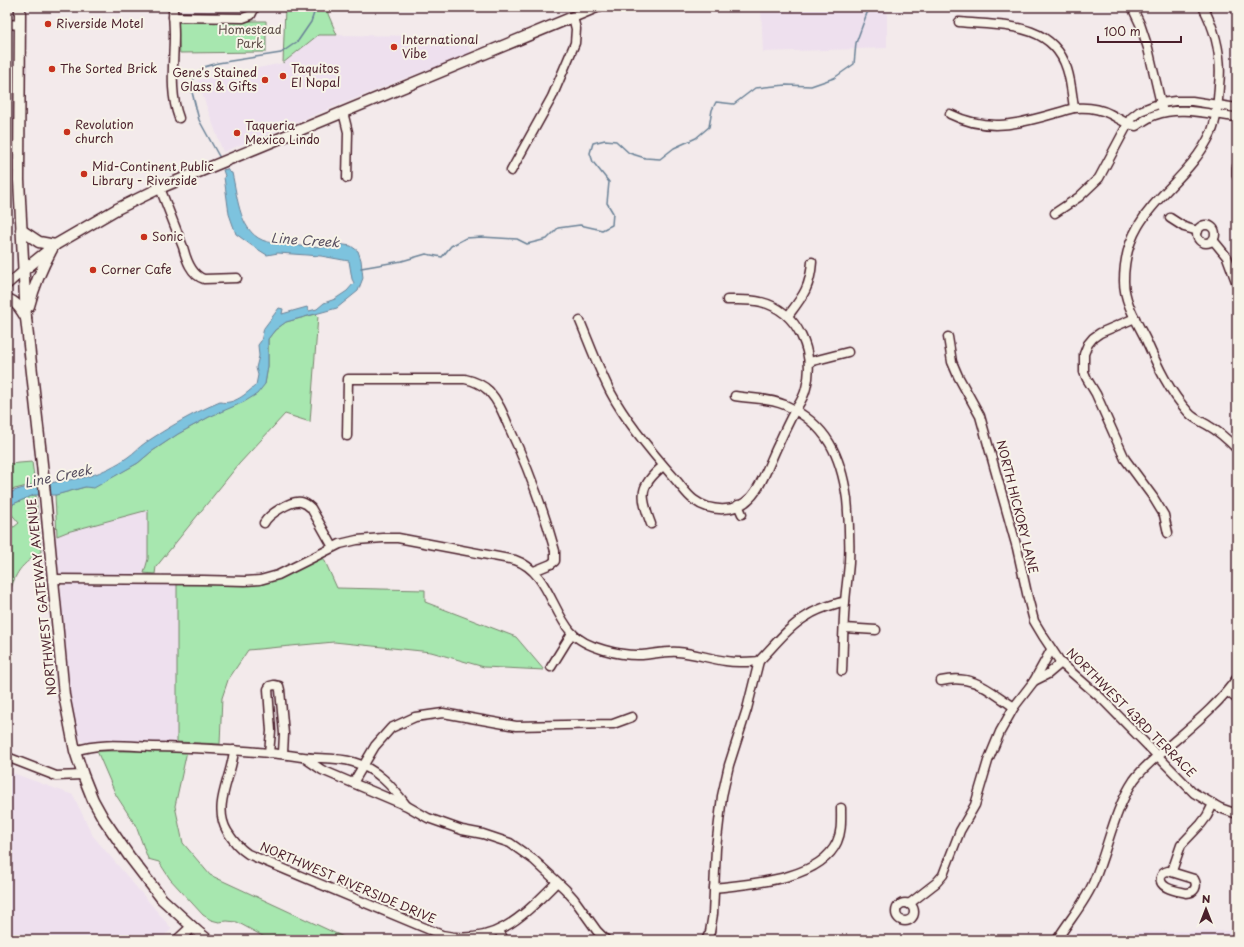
<svg xmlns="http://www.w3.org/2000/svg" width="1244" height="947" viewBox="0 0 1244 947" font-family="'Playpen Sans',sans-serif">
<style>
.built{fill:#eee0ee}
.green{fill:#a7e7af;stroke:#78836d}
.water{fill:#7dc3de;stroke:#698196}
.lines{fill:none;stroke-linecap:round;stroke-linejoin:round}
.stream{stroke:#698196;stroke-width:1.5}
.minor-casing{stroke:#4a1f2b;stroke-width:11}
.major-casing{stroke:#4a1f2b;stroke-width:13}
.minor{stroke:#f7f3e8;stroke-width:8}
.major{stroke:#f7f3e8;stroke-width:10}
.poi-dot{fill:#c8321e;stroke:#f7f3e8;stroke-width:1.5}
.labels{text-anchor:middle;stroke-width:4;stroke-linejoin:round;paint-order:stroke}
.poi-label{font-size:12px;fill:#4a1f2b;stroke:#f7f3e8;text-anchor:start}
.park-label{font-size:12px;fill:#61514c;stroke:#f7f3e8}
.street-label{font-size:12px;fill:#4a1f2b;stroke:#f7f3e8}
.water-label{font-size:13px;font-style:italic;fill:#595061;stroke:#f7f3e8}
</style>
<rect width="100%" height="100%" fill="#f3eaeb"/>
<filter id="ink" filterUnits="userSpaceOnUse"><feTurbulence type="fractalNoise" baseFrequency=".025" numOctaves="2"/><feDisplacementMap in="SourceGraphic" scale="8" xChannelSelector="R" yChannelSelector="G"/><feConvolveMatrix kernelMatrix="1 2 1 2 8 2 1 2 1" color-interpolation-filters="sRGB"/></filter>
<g filter="url(#ink)">
<g class="built">
<path d="M761,7h126v41l-124,4z"/>
<path d="M318,35l145,1 8,17 -70,27 -178,72 -26,-72 86,-17z"/>
<path d="M148,510v49l-6,18 -78,-1 -5,-3 -4,-36 12,-5z"/>
<path d="M69,583h108v159h-93l-6,-3 -9,-50 -9,-98 2,-6z"/>
<path d="M7,771l66,24 20,41 79,93 -13,11h-152z"/>
<path d="M1237,931v9h-169l6,-7z"/>
</g>
<g class="green">
<path d="M285,7h43v7l9,21h-19l-35,28z"/>
<path d="M180,21h86v31l-86,1 -3,-28 1,-3z"/>
<path d="M316,314l2,2 -8,106 -25,-8 -46,50 -83,103 -1,7 -11,-1 4,-14v-49l-81,22 -10,4 -2,-41 30,-8 31,-12 22,-12 13,-11 27,-18 31,-17 56,-33 3,-18v-27l7,-9 11,-8z"/>
<path d="M32,462l3,22 -28,7v-27z"/>
<path d="M34,495h2l5,57c-25,16 -25,22 -34,48v-75l7,2 5,-4 -10,-12 2,-2 2,-5z"/>
<path d="M323,557l14,31 88,2v12l91,35 28,33 -60,-3 -53,-15 -97,-10 -86,8 -20,30 -6,18 -2,46 -43,-2v-159l78,2 10,-2z"/>
<path d="M97,751h90l-12,55 8,37 27,32 140,65h-80l-33,-18 -10,-1 -8,1 -8,-2 -8,-5 -33,-36 -11,-17 -11,-3 -12,-33 -20,-31z"/>
</g>
<path class="water" d="M227,169l2,3 3,1c6,25 7,62 36,69 10,2 21,2 31,3l1,1 28,1 10,-3 13,2 7,5 3,9 2,18 -5,13 -21,17 -51,14 -11,8 -7,9v27l-3,18 -8,10 -13,8 -35,15 -31,17 -27,18 -13,11 -44,25 -9,-1 -29,8h-22l-21,9 -2,5 -4,4v-18c10,-10 65,-14 83,-19 12,-4 27,-11 38,-19 6,-4 11,-10 17,-14 24,-16 48,-30 75,-41 14,3 26,-8 36,-17l2,-10 -2,-7 3,-12 -1,-11 3,-4 3,-13 15,-20 4,1 -1,5 25,-7 2,4 8,-2 7,-6 11,-4 12,-8 7,-8 -2,-4 -3,-18 -28,-5 -43,-3 -11,2 -16,-10 -15,-11 -7,-20 -5,-37 1,-1 -2,-6z"/>
<g class="lines">
<g class="stream">
<path d="M221,160l-22,-40 -7,-28 2,-17 10,-8 14,-4 63,-10 17,-12 13,-19 5,-15"/>
<path d="M361,268l41,-7 24,-7 16,3 9,-11 15,-8 16,-1 35,2 10,5 20,-5 11,-11 22,-3 22,5 10,-5 1,-12 -6,-10 2,-21 -16,-20 -3,-9 3,-10 12,-3 11,1 13,12 16,5 15,1 14,-11 22,-10 13,-11 3,-17 4,-8 18,2 21,-16 31,-3 25,1 23,-8 20,-14 2,-21 11,-30 8,-6"/>
<path d="M7,486l2,3 1,4"/>
</g>
<defs>
<g id="minor">
<path d="M173,7c0,9 1,19 1,28 0,27 -5,57 5,83"/>
<path d="M1132,7l8,17 8,24 14,60"/>
<path d="M1203,7c13,24 19,52 16,79 -1,15 -2,34 -8,47 -27,58 -87,73 -87,148 0,21 13,41 22,59 12,27 23,51 43,73 5,6 14,9 20,13 11,6 19,14 28,23"/>
<path d="M173,17l70,1 8,-3 4,-8"/>
<path d="M959,22c40,4 93,-1 108,47 4,12 5,26 7,39"/>
<path d="M7,24l13,1"/>
<path d="M343,112l5,20 -1,46"/>
<path d="M950,114c44,22 80,6 124,-6 12,-1 25,0 36,6 10,5 16,10 26,12 6,-4 13,-9 19,-11 26,-10 56,0 82,2"/>
<path d="M1237,167v9"/>
<path d="M511,171l41,-74 23,-54 1,-14 -3,-12"/>
<path d="M160,188l23,59c3,12 8,28 21,32l33,-1"/>
<path d="M1055,213l24,-16 20,-19 32,-60 9,-7 21,-8 14,-2h17l45,7"/>
<path d="M1170,218l14,9 14,4"/>
<circle cx="1206" cy="234" r="9"/>
<path d="M1213,240l14,17 10,27"/>
<path d="M7,285l17,-15"/>
<path d="M788,316c15,-20 22,-28 24,-54"/>
<path d="M1135,318l-35,15 -7,5 -5,6 -4,10v18l3,7 9,15 29,65 28,38 11,18 4,18"/>
<path d="M580,321c10,24 19,49 31,72 16,30 43,62 65,87 6,7 11,15 18,20 16,12 42,13 56,-2 11,-10 21,-39 28,-53 5,-11 10,-22 16,-33 5,-8 10,-14 12,-24 10,-35 -8,-77 -45,-86 -11,-3 -23,-2 -34,-2"/>
<path d="M948,337l4,25 6,14 22,40 37,132 11,50 6,23 9,15 18,27 41,36 92,94 26,15 17,6"/>
<path d="M809,362l39,-10"/>
<path d="M735,396c17,3 34,2 50,9 42,19 56,51 62,94 2,21 3,42 2,64 -1,13 -3,26 -4,39 -2,23 -2,46 -3,69"/>
<path d="M347,436l1,-57h117c9,2 17,5 24,12 9,10 14,22 19,34 19,40 35,83 47,126v10l-4,3 -17,7"/>
<path d="M738,505l4,9"/>
<path d="M264,523c5,-9 27,-23 37,-21 5,1 7,3 10,6l22,39"/>
<path d="M651,524c-11,-29 -12,-38 12,-58"/>
<path d="M53,579l150,1 42,1 15,-1 18,-5 62,-31 17,-4 26,-2h15l117,22c32,11 36,49 56,72 14,16 50,24 71,23 12,-1 24,-4 36,-3 16,1 32,7 48,9 11,2 21,1 33,0 15,-15 29,-34 48,-45 11,-8 25,-11 38,-15"/>
<path d="M844,628l32,2"/>
<path d="M551,667l21,-34"/>
<path d="M941,681c33,-7 47,9 73,26"/>
<path d="M1034,681l14,-7 13,-11"/>
<path d="M1228,692l9,7"/>
<path d="M234,750c-2,27 -22,55 -7,81 6,10 12,17 21,23l194,81c53,12 81,-19 115,-53"/>
<path d="M75,751c25,-9 53,-5 78,-4 50,1 100,3 149,10 17,2 35,0 51,5 24,7 39,24 53,43"/>
<path d="M269,753l2,-22 -3,-42 2,-3 4,-1 5,1 1,4 4,44 -1,19"/>
<path d="M7,757l49,19 27,-1"/>
<path d="M303,757l19,13 85,36 21,12 34,12 21,4 27,9 24,17 31,29 9,10 23,32 9,9"/>
<path d="M353,783l22,-37 16,-18 24,-11 28,-4 73,13 97,-2 19,-7"/>
<path d="M1168,871l26,8c4,7 1,14 -8,14 -7,-2 -28,-4 -25,-16 1,-4 3,-5 7,-6z"/>
<path d="M1172,871l9,-26 20,-21 6,-8 6,-12"/>
<path d="M714,888c36,-4 106,-8 123,-46 5,-11 4,-22 4,-34"/>
<circle cx="905" cy="912" r="9"/>
<path d="M909,904l27,-21 7,-8 17,-44 15,-26 13,-44 12,-29 14,-25 20,-26 17,-31"/>
<path d="M499,931l5,9"/>
<path d="M706,940l4,-8 3,-18 3,-66 6,-52 7,-31 18,-56 12,-48"/>
<path d="M1057,940c12,-20 28,-37 37,-59 14,-33 20,-71 40,-101 10,-14 24,-24 37,-36 23,-20 48,-40 66,-66"/>
</g>
<g id="major">
<path d="M20,7l-1,173 7,138 16,146 22,231 11,56 8,24 10,25 10,18 26,38 33,43 36,33 10,8"/>
<path d="M21,230l18,12 16,3"/>
<path d="M24,270l31,-25 62,-36 43,-21 437,-181"/>
<path d="M7,299c10,3 14,11 19,19"/>
<path d="M29,306c5,-20 13,-39 23,-57"/>
<path d="M178,940l14,-13"/>
</g>
</defs>
<use href="#minor" class="minor-casing"/>
<use href="#major" class="major-casing"/>
<use href="#minor" class="minor"/>
<use href="#major" class="major"/>
</g>
</g>
<g class="poi-dot">
<circle cx="48" cy="24" r="4"/>
<circle cx="394" cy="47" r="4"/>
<circle cx="52" cy="69" r="4"/>
<circle cx="283" cy="76" r="4"/>
<circle cx="265" cy="80" r="4"/>
<circle cx="67" cy="132" r="4"/>
<circle cx="237" cy="133" r="4"/>
<circle cx="84" cy="174" r="4"/>
<circle cx="144" cy="237" r="4"/>
<circle cx="93" cy="270" r="4"/>
</g>
<g class="labels">
<g class="poi-label">
<text x="56" y="28">Riverside Motel</text>
<text x="402" y="44">International<tspan x="402" dy="14">Vibe</tspan></text>
<text x="60" y="73">The Sorted Brick</text>
<text x="291" y="73">Taquitos<tspan x="291" dy="14">El Nopal</tspan></text>
<text x="257" y="77" text-anchor="end">Gene's Stained<tspan x="257" dy="14">Glass &amp; Gifts</tspan></text>
<text x="75" y="129">Revolution<tspan x="75" dy="14">church</tspan></text>
<text x="245" y="130">Taqueria<tspan x="245" dy="14">Mexico Lindo</tspan></text>
<text x="92" y="171">Mid-Continent Public<tspan x="92" dy="14">Library - Riverside</tspan></text>
<text x="152" y="241">Sonic</text>
<text x="101" y="274">Corner Cafe</text>
</g>
<g class="park-label">
<text x="250" y="34">Homestead<tspan x="250" dy="14">Park</tspan></text>
</g>
<g class="street-label">
<text transform="translate(1017 507) rotate(76)" y="4">NORTH HICKORY LANE</text>
<text transform="translate(42 597) rotate(-96)" y="4">NORTHWEST GATEWAY AVENUE</text>
<text transform="translate(1131 713) rotate(45)" y="4">NORTHWEST 43RD TERRACE</text>
<text transform="translate(348 883) rotate(23)" y="4">NORTHWEST RIVERSIDE DRIVE</text>
</g>
<g class="water-label">
<text transform="translate(305 240) rotate(4)" y="5">Line Creek</text>
<text transform="translate(58 476) rotate(-12)" y="5">Line Creek</text>
</g>
</g>
<rect width="1244" height="947" fill="none" stroke="#f7f3e8" stroke-width="24"/>
<rect x="12" y="12" width="1220" height="923" fill="none" stroke="#4a1f2b" stroke-width="1.5" filter="url(#ink)"/>
<g transform="translate(1206 909)" stroke="#f7f3e8" stroke-width="3" paint-order="stroke">
<path d="M0-3L7 15L0 10L-7 15Z" fill="#4a1f2b"/>
<text y="-6" font-size="11" font-weight="bold" text-anchor="middle" fill="#4a1f2b">N</text>
</g>
<path d="M1098 36v6h83v-6" fill="none" stroke="#4a1f2b" stroke-width="2"/>
<text x="1104" y="36" font-size="12" fill="#4a1f2b" stroke="#f7f3e8" stroke-width="3" paint-order="stroke">100 m</text>
</svg>
